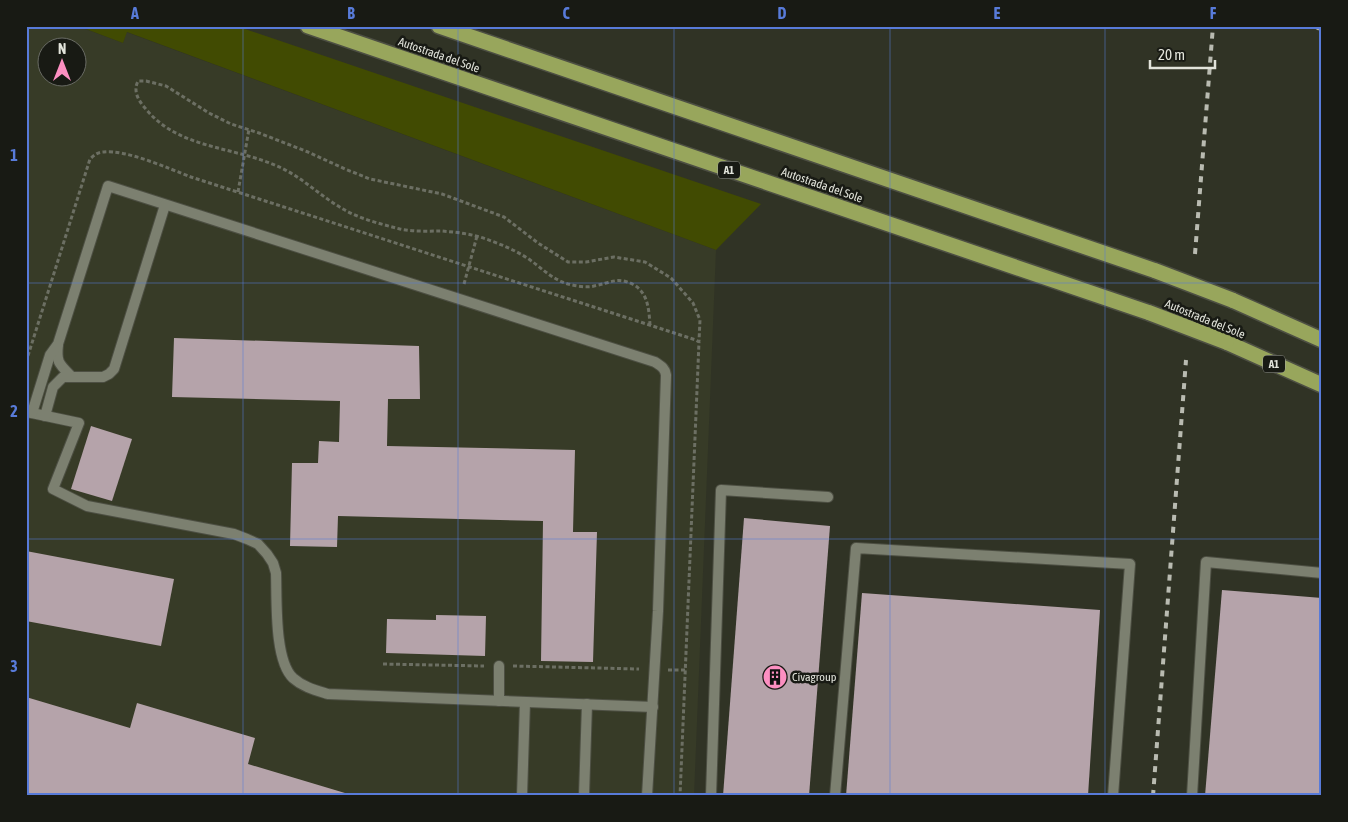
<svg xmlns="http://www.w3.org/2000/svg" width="1348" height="822" viewBox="0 0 1348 822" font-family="'Asap Condensed',sans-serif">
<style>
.built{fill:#373b27;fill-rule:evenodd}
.green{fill:#414b02}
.building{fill:#b5a3aa}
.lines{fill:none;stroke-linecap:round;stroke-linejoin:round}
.lane-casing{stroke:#4d4f43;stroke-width:12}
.highway-casing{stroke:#4d4f43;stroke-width:18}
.path{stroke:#6c6f63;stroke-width:3;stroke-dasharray:4 2.5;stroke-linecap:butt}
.lane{stroke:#7c8070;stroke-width:10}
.highway{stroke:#98a65c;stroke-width:15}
.rail{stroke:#b9bbb1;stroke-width:4;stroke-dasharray:6 6;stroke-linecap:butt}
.highway-bridge-casing{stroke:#4d4f43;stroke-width:18;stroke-linecap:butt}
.highway-bridge{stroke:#98a65c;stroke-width:15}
.grid{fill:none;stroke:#587bd9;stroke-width:1;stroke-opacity:0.55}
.labels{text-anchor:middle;stroke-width:5;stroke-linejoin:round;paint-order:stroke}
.shield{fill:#181a14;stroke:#a5a79f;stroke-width:1}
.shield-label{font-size:11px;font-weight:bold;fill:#e2e4db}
.street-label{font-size:12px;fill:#e2e4db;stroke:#181a14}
.poi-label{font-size:12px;fill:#e2e4db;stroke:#181a14;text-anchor:start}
.neatline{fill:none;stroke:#587bd9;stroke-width:2}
.grid-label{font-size:16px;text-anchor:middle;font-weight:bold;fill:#587bd9}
</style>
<rect width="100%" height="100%" fill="#303325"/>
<path class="built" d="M26,26h51l46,17 3,-11 590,218 -22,546h-668zM48,48h30v30h-30z"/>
<path class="green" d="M78,26h158l525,178 -45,46 -589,-218 -4,11z"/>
<g class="building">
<path d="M174,338l245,8 1,53h-32l-1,47 188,4 -2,82h24l-4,130 -52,-1 2,-140 -205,-5 -1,31 -47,-1 2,-83h26l1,-22 20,1 1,-41 -168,-4z"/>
<path d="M91,426l41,13 -20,62 -41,-12z"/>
<path d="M744,518l86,8 -21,270h-86z"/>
<path d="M26,551l148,28 -13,67 -135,-25z"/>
<path d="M1222,590l100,8v198h-117z"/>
<path d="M862,593l238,17 -12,186h-242z"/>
<path d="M436,615l50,1 -1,40 -99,-3 1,-34 49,1z"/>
<path d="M26,697l104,31 7,-25 118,35 -7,26 107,32h-329z"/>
</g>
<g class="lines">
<defs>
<g id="lane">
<path d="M58,345c-2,17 1,19 13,31"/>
<path d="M27,412l52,11 -26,66 34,17 147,28 13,5 11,5 9,10 6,9 3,10c1,26 -2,87 17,105 10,9 22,12 35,16l325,13"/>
<path d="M32,413l18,-58 8,-11 50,-158 547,176c6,4 10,6 11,13l-8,236 -11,185"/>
<path d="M45,416l8,-29 10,-10h40l6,-3 5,-5 51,-164"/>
<path d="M499,701v-35"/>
<path d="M522,796l3,-94"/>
<path d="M584,796l3,-92"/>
<path d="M711,796l10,-306 107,7"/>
<path d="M835,796l21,-248 274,16 -17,232"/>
<path d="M1192,796l14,-234 116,11"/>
</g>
<g id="highway">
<path d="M308,26l842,287"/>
<path d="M439,26l717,245"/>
<path d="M1232,300l90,40"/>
<path d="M1226,342l96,43"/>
</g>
</defs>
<use href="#lane" class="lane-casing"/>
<use href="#highway" class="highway-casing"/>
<g class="path">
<path d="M238,192l11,-63"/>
<path d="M464,284l13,-48"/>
<path d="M650,325c-1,-15 -2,-32 -16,-40 -16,-9 -24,-2 -40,1 -7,2 -18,0 -26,-2 -17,-5 -27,-17 -41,-26 -12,-8 -27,-14 -41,-19 -14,-5 -30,-7 -45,-8 -13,0 -27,1 -41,-2 -19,-5 -40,-10 -57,-20 -23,-13 -42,-33 -66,-43 -45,-20 -99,-17 -132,-58 -7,-8 -12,-17 -7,-27h8l20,5 43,27 22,11 28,9 49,19 37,17 25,10 72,15 62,23 34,26 30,19h18l28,-5 31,5 26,16 22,25 7,17 -1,21"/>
<path d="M26,362l64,-203c4,-4 8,-7 14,-7 21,-3 66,17 87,25l505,163 3,2 -19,454"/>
<path d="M383,664l101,2"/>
<path d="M513,666l126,3"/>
<path d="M668,670h17"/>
</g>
<use href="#lane" class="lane"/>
<use href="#highway" class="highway"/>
<g class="rail">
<path d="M1314,26l8,4"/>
<path d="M1195,254l18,-228"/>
<path d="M1153,796l33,-436"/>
</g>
<defs>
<g id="highway-bridge">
<path d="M1156,271l76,29"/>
<path d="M1150,313l76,29"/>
</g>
</defs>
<use href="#highway-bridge" class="highway-bridge-casing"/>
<use href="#highway-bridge" class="highway-bridge"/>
</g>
<path class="grid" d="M243,26v770M458,26v770M674,26v770M890,26v770M1105,26v770M26,283h1296M26,539h1296"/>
<defs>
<symbol id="building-disc" viewBox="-11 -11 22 22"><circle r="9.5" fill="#fc8fc1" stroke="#181a14"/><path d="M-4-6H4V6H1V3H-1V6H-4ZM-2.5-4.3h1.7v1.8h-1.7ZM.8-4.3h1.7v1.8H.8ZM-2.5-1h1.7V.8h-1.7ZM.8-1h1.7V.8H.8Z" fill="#111"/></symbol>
</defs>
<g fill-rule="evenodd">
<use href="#building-disc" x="761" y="663" width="28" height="28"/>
</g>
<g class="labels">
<g class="shield">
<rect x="718" y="161.5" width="22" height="17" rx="4"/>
<rect x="1263" y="355.5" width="22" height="17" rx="4"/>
</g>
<g class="shield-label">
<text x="729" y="174">A1</text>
<text x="1274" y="368">A1</text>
</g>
<g class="street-label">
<text transform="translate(439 55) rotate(19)" y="4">Autostrada del Sole</text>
<text transform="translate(822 185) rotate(19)" y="4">Autostrada del Sole</text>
<text transform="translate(1205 319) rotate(22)" y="4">Autostrada del Sole</text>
</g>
<g class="poi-label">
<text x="792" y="681">Civagroup</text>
</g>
</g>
<rect width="1348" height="822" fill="none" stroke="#181a14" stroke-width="55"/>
<g transform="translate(62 62)"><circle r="24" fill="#181a14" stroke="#696b64"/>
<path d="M0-4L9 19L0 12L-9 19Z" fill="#fc8fc1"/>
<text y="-8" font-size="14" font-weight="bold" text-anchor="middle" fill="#e2e4db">N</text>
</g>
<path d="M1150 60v8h65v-8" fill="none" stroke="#e2e4db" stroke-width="2.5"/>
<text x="1158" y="60" font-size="15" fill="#e2e4db" stroke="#181a14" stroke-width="4" paint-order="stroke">20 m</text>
<rect x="28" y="28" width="1292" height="766" class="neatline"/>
<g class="grid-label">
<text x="135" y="19">A</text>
<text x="351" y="19">B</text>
<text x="566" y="19">C</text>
<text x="782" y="19">D</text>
<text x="997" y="19">E</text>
<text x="1213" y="19">F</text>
<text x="14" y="161">1</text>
<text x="14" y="417">2</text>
<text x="14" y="672">3</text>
</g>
</svg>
